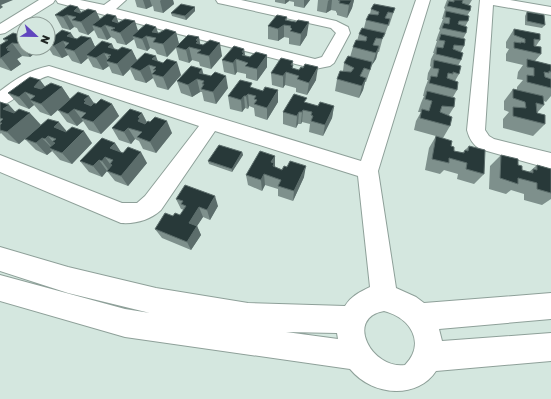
<svg xmlns="http://www.w3.org/2000/svg" width="551" height="399" viewBox="0 0 551 399" font-family="'Golos Text',sans-serif">
<style>
.lines{fill:none;stroke-linecap:round;stroke-linejoin:round}
.minor-casing{stroke:#8ea099;stroke-width:2}
.minor{fill:#fff;fill-rule:evenodd}
.wall{fill:#7e908c}
.shaded-wall{fill:#5c6d6b}
.building{fill:#283939;stroke:#5c6d6b}
</style>
<rect width="100%" height="100%" fill="#d4e7df"/>
<g class="lines">
<defs>
<g id="minor">
<path d="M39,0h16l-2,3 -48,30 -5,1v-10z"/>
<path d="M56,0h24l24,5 7,-5h15l-10,9 199,50 7,-2 14,-24 -5,-5 -108,-24 -5,-1 -2,-3h25l95,21 12,6 2,6 -16,30 -4,3 -15,3 -257,-66z"/>
<path d="M416,0h14l-52,171 18,117 20,9 8,6 127,-10v26l-112,10 3,12 109,-8v28l-115,10c-18,28 -63,26 -86,-2l-225,-32 -125,-36v-26l125,34 25,4 -82,-20 -68,-22v-24l68,20 88,21 92,15 97,3c6,-10 15,-14 25,-19l-12,-111 -143,-45 -54,79c-11,10 -25,14 -40,13l-121,-51v-17l122,48h15l8,-7 54,-70 -151,-50c-19,5 -30,25 -48,30v-15c16,-12 29,-21 49,-25l312,95zM384,311c27,7 42,32 21,54 -33,5 -61,-47 -21,-54zM286,332l51,1 1,6z"/>
<path d="M480,0h30l41,7v8l-58,-10 -8,125 4,6 5,3 57,14v16l-71,-20c-7,-4 -11,-11 -13,-19z"/>
</g>
</defs>
<use href="#minor" class="minor-casing"/>
<use href="#minor" class="minor"/>
</g>
<g class="wall">
<path d="M135,0h38l1,4 -11,9 -9,-2 -1,-5 -7,3 -9,-2z"/>
<path d="M275,0h35l-6,8 -10,-2v-4l-5,-1 -4,3 -10,-2z"/>
<path d="M318,0h36l-2,8 -5,10 -10,-3v-2l-1,-1v-1l-5,-1 -5,3 -9,-2z"/>
<path d="M447,0h25l-3,5 1,6 -3,5 1,5 -3,6 1,6 -3,6 1,7 -3,6v8l-3,6 1,8 -4,7 2,9 -4,7 1,10 -5,8 1,11 -7,12 -29,-8 2,-9 5,-9h-3l3,-9 3,-7h-1l2,-8 3,-8h-1l1,-7 3,-6 -1,-1 1,-7 3,-6h-1l4,-12h-1l2,-6 2,-5 -1,-1 4,-10h-1l3,-10 -1,-1z"/>
<path d="M78,7l3,5 15,-1 4,8 16,-3 2,6 20,9 18,-4 2,6 18,-1 3,12 20,-7 1,7 22,12 -11,13 -11,-3 -1,-4 -7,-2 -3,3 -10,-3 -3,-12 -9,9 -10,-3 -2,-4 -5,-2 -3,3 -10,-3 -3,-9 -8,6 -9,-2 -2,-4 -4,-2 -4,3 -9,-2 -4,-8 -6,5 -9,-3 -2,-4 -3,-1 -4,3 -8,-2 -7,-13z"/>
<path d="M395,8l-6,18h-1l-4,11h-1l-4,15h-1l-2,7 -4,6 -6,17h-1l-2,8 -4,8 -24,-7 2,-12 6,-8 1,-8 6,-6 3,-10 4,-6 2,-7 5,-6 2,-8 4,-6 1,-5z"/>
<path d="M195,11l-9,9 -14,-4 -1,-3z"/>
<path d="M527,12l18,13 -3,3 -17,-3v-9z"/>
<path d="M287,17v3l20,15 -7,11 -11,-2v-6l-5,-1 -6,4 -10,-2v-13z"/>
<path d="M514,29l26,11 -4,6 5,8 -6,7 16,4v13l-1,1h1v17l-5,6 -2,-1v4l-7,8 8,11 -12,12 -30,-8v-9l6,-7 -5,-2v-9l9,-12 4,1v-3l6,-7 -6,-1 1,-7 5,-7 -17,-4v-7l3,-5 -3,-1v-6z"/>
<path d="M13,33l11,15h14l1,2 -9,7 -8,-1 -5,3 4,5 -10,7 -11,-4v-22l6,-3 -3,-3z"/>
<path d="M74,38l3,1 14,-1 4,9 17,-3 2,5 4,1h14l5,11h20l24,14 -13,15 -11,-3 -4,-9 -7,5 -11,-3 -5,-11 -7,7 -11,-3 -3,-7 -6,4 -10,-3 -5,-9 -7,6 -9,-3 -4,-6 -6,3 -9,-3 -5,-8v-6z"/>
<path d="M244,49l1,7 5,1 17,-2v12l-10,14 -11,-3v-4l-9,-2 -2,3 -11,-3 -2,-12z"/>
<path d="M293,61v7l23,12 -9,15 -11,-3v-4l-11,-3 -2,3 -11,-3 -1,-12z"/>
<path d="M202,69l1,5 25,14 -12,16 -12,-3 -2,-9h-2l-8,5 -11,-4 -4,-12z"/>
<path d="M40,80l5,7h17l8,12 19,-3 5,7 2,1h16l7,12 -18,18 -12,-4 -6,-9 -6,5 -10,-4 -9,-12 -7,6 -11,-4 -6,-7 -5,4 -10,-4 -11,-12z"/>
<path d="M253,88l25,14 -11,18 -12,-4 -1,-8 -5,-2 -1,3 -3,-1 -3,4 -12,-3 -2,-13z"/>
<path d="M0,102l9,3 6,7 26,13 26,7 25,11 -20,21 -12,-4 -8,-9 -5,4 -11,-5 -11,-11 -6,5 -11,-4 -7,-7 -1,1z"/>
<path d="M306,103l12,3h16l-2,12 -9,18 -14,-4 1,-8 -8,-2 -1,2h-3l-2,4 -13,-4v-12z"/>
<path d="M142,113l5,9 25,11 -16,20 -13,-4 -4,-8 -4,-2 -4,5 -12,-4 -7,-12z"/>
<path d="M436,136l15,10 3,5 8,2 7,-7 15,28 -10,10 -17,-5 1,-5 -14,-4 -4,4 -15,-4 4,-22z"/>
<path d="M115,143l6,9 26,11 -19,23 -13,-5 -8,-10 -5,6 -13,-5 -9,-11z"/>
<path d="M242,152l1,3 -11,17 -23,-8 -1,-3z"/>
<path d="M501,155l17,10 4,5 7,2 8,-7 14,4v30l-9,6 -18,-5v-6l-13,-4 -5,4 -17,-5 1,-23z"/>
<path d="M275,167l29,10 -11,24 -15,-5v-7l-13,-4 -3,6 -14,-6 -2,-10z"/>
<path d="M176,199l42,7 -8,14 -7,-3 -6,9 4,9 -10,15 -29,-12 -7,-9 18,-13 7,-1 4,-5 -3,-1z"/>
</g>
<g class="shaded-wall">
<path d="M0,0h13l-12,5 2,2 -3,2z"/>
<path d="M143,0h7l2,6 -6,3z"/>
<path d="M161,0h12l1,4 -11,9 -3,-12z"/>
<path d="M285,0h4v1l-4,3z"/>
<path d="M304,0h6l-6,8z"/>
<path d="M329,0h3l-1,10 -5,3 2,-12z"/>
<path d="M352,0h2l-2,8 -5,10 2,-13z"/>
<path d="M78,7l7,12 11,-8 6,13 -10,1 2,5 -6,5 -7,-13 -7,-11z"/>
<path d="M195,7v4l-9,9 -1,-4z"/>
<path d="M67,15l7,12 -4,3 -7,-13z"/>
<path d="M116,16l5,13 -9,-8z"/>
<path d="M135,21l4,13 -7,2 2,3 -8,6 -6,-12z"/>
<path d="M309,22l-2,13 -7,11 1,-12z"/>
<path d="M105,25l6,12 -4,3 -6,-12z"/>
<path d="M284,25v12l-6,4v-12z"/>
<path d="M156,27l4,12 -8,-7z"/>
<path d="M176,32l3,12 -12,13 -4,-13z"/>
<path d="M71,33l8,12 -12,-9z"/>
<path d="M146,36l4,12 -3,3 -5,-12z"/>
<path d="M199,37l2,13 -4,-1 -1,-9z"/>
<path d="M91,38l6,13 -11,4 2,3 -7,6 -7,-13z"/>
<path d="M63,41l5,9 -4,-2 4,7 -6,3 -8,-12z"/>
<path d="M24,42v6l-3,-4z"/>
<path d="M12,43l10,13 -5,3 4,5 -10,7 -10,-13 5,-10z"/>
<path d="M220,43l2,13 -11,13 -2,-13z"/>
<path d="M112,44l6,13 -10,-10z"/>
<path d="M379,46l-3,13 -4,6 4,-12z"/>
<path d="M189,47l3,13 -3,3 -3,-13z"/>
<path d="M24,48h14l1,2 -9,7z"/>
<path d="M244,49l2,12 -1,1 -3,-10z"/>
<path d="M132,50l6,12 -8,5v2l-7,7 -6,-12z"/>
<path d="M104,53l5,9 -3,-1 3,5 -6,4 -7,-12z"/>
<path d="M267,55v12l-10,14v-12z"/>
<path d="M156,56l4,12 -8,-9z"/>
<path d="M236,59l1,13 -2,3 -2,-12z"/>
<path d="M177,62l4,13 -13,15 -5,-13z"/>
<path d="M149,65l4,13 -7,5 -6,-12z"/>
<path d="M318,67l-2,13 -9,15 2,-12z"/>
<path d="M202,69l3,12 -6,-8z"/>
<path d="M286,72l-1,13 -2,3v-12z"/>
<path d="M226,76l2,12 -12,16 -3,-12z"/>
<path d="M366,78l-3,12 -4,8 3,-12z"/>
<path d="M197,79l3,13 -8,5 -4,-12z"/>
<path d="M40,80l9,12 -15,-5z"/>
<path d="M62,87l8,12 -19,17 -10,-12z"/>
<path d="M278,90v12l-11,18v-12z"/>
<path d="M25,92l7,9 -2,-1 4,5 -5,4 -10,-12z"/>
<path d="M248,94l1,12 -1,3 -2,-13z"/>
<path d="M89,96l8,12 -13,-5v-3z"/>
<path d="M244,96l1,12 -3,4 -1,-12z"/>
<path d="M112,104l7,12 -18,18 -8,-12z"/>
<path d="M9,105l11,12 -17,-8z"/>
<path d="M334,106l-2,12 -9,18 2,-11z"/>
<path d="M74,109l9,12 -6,5 -9,-12z"/>
<path d="M303,110l-1,12 -1,2 1,-12z"/>
<path d="M299,112l-1,12 -2,4 1,-12z"/>
<path d="M30,113l11,12 -22,19 -12,-12z"/>
<path d="M142,113l6,12 -10,-4v-4z"/>
<path d="M167,121l5,12 -16,20 -6,-11z"/>
<path d="M59,122l10,12 -15,-7z"/>
<path d="M128,128l7,11 -4,5 -7,-12z"/>
<path d="M84,131l8,12 -20,21 -10,-11z"/>
<path d="M48,136l10,12 -3,3 -10,-12z"/>
<path d="M42,138l11,11 -4,-1 3,3 -5,4 -11,-12z"/>
<path d="M115,143l7,11 -12,-6z"/>
<path d="M141,152l6,11 -19,23 -7,-10z"/>
<path d="M242,152l1,3 -11,17v-3z"/>
<path d="M275,156v18l-4,-12z"/>
<path d="M105,157l8,11 -3,4 -8,-11z"/>
<path d="M99,160l8,11 -5,6 -9,-11z"/>
<path d="M306,166l-2,11 -11,24 1,-10z"/>
<path d="M264,174l1,11 -3,6 -1,-11z"/>
<path d="M215,196l3,10 -8,14 -3,-10z"/>
<path d="M199,207l4,10 -6,9 4,9 -10,15 -4,-8 2,-19z"/>
</g>
<g class="building">
<path d="M338,0h14l-3,5 -10,-2 1,-2z"/>
<path d="M454,0h9l-1,3 9,3 -1,5 -23,-5 2,-5 5,1z"/>
<path d="M181,4l14,3 -10,9 -14,-3z"/>
<path d="M374,4l21,4 -2,5 -5,-1 -3,6 5,1 -2,6 -22,-5 3,-6 9,1 1,-3 -8,-3z"/>
<path d="M70,5l8,2 -4,4 6,2 8,-4 8,2 -15,11 -9,-2 4,-3 -9,-2 -4,2 -8,-2z"/>
<path d="M446,11l23,5 -1,5h-9l-1,3 9,3 -1,6 -24,-5 2,-5 5,1 1,-6 -5,-1z"/>
<path d="M527,12l17,3 1,10 -18,-4z"/>
<path d="M107,14l9,2 -4,5 6,2 7,-4 10,2 -15,12 -9,-3 4,-2 -10,-3 -4,3 -9,-3z"/>
<path d="M277,15l10,2 -2,3 11,2 2,-2 11,2 -8,12 -11,-3 2,-2 -2,-2 1,-1 -7,-1 -6,4 -10,-3z"/>
<path d="M146,24l10,3 -4,5 7,1 7,-4 10,3 -13,12 -10,-2 3,-4 -10,-2 -4,3 -10,-3z"/>
<path d="M362,28l23,5 -3,6 -6,-1 -3,7 6,1 -3,7 -23,-6 3,-7 10,1 1,-4 -8,-3z"/>
<path d="M514,29l26,5v6l-6,-1v7l7,1v7l-27,-6v-6l7,1v-1l4,1v-4l-11,-4z"/>
<path d="M62,30l9,3 -4,3 10,3 4,-3 10,2 -17,13 -10,-3 5,-5 -6,-2 -9,5 -6,-2v-3z"/>
<path d="M13,33l11,3v6l-3,2 -9,-1 -6,5h3l-2,2 4,1 -10,7h-1v-13l8,-5 -5,-1z"/>
<path d="M441,34l24,5 -1,7 -10,-1 -1,4 10,4 -2,7 -25,-6 1,-7 6,1 2,-7 -6,-1z"/>
<path d="M188,35l11,2 -3,3 2,1 -2,2 7,2 7,-5 10,3 -11,13 -12,-3 4,-3 -12,-3 -3,3 -10,-3z"/>
<path d="M102,41l10,3 -4,3 10,3 4,-3 10,3 -15,14 -11,-3 4,-4h-2l3,-2 -7,-2 -8,5 -10,-3z"/>
<path d="M234,46l10,3 -2,3 2,1 -2,2 8,2 6,-5 11,3 -10,14 -12,-3 3,-3 -12,-4 -3,4 -11,-3z"/>
<path d="M145,53l11,3 -4,3 11,4 4,-4 10,3 -14,15 -11,-3 4,-4h-3l3,-3 -7,-2 -9,6 -10,-4z"/>
<path d="M348,56l24,6 -2,8 -6,-2 -4,8 6,2 -4,8 -25,-7 3,-8 11,1 3,-4 -10,-5z"/>
<path d="M281,58l12,3 -2,4h2l-1,3 7,2 2,-3 2,1 2,-4 13,3 -9,16 -12,-4 2,-3 -13,-4 -3,4 -12,-3z"/>
<path d="M527,59l24,6v7l-2,-1v2l-5,-1 1,5 6,2v9l-24,-6v-7l7,1v-8l-7,-1z"/>
<path d="M434,60l27,6 -2,8 -6,-2v2l-5,-1 -1,5 11,4 -1,8 -28,-7 2,-7 6,1 2,-8 -6,-1z"/>
<path d="M191,66l11,3 -3,4 12,3 4,-4 11,4 -13,16 -12,-3 3,-5h-2l2,-3 -7,-2 -9,6 -11,-4z"/>
<path d="M30,77l10,3 -6,7 7,2 10,-6 11,4 -21,17 -11,-4 5,-4 -10,-4 -6,5 -11,-4z"/>
<path d="M240,80l12,3 -2,4 13,4 2,-4 13,3 -11,18 -13,-4 3,-4 -3,-1 2,-3 -8,-2 -2,2h-2l-3,4 -13,-4z"/>
<path d="M513,89l30,7 1,9 -8,-2 1,10 8,2v9l-32,-8v-9l13,1 -1,-6 -12,-4z"/>
<path d="M427,91l28,7 -1,9 -12,-1 -2,6 12,5 -2,9 -30,-8 2,-9 7,2 3,-10 -7,-2z"/>
<path d="M78,92l11,4 -5,4 2,1 -2,2 7,3 3,-3 2,1 5,-5 11,5 -19,18 -12,-4 5,-5 -12,-4 -6,5 -10,-4z"/>
<path d="M294,94l13,4 -3,4 14,4 2,-4 14,4 -9,19 -14,-4 2,-5 -2,-1 1,-3 -9,-2 -1,2h-3l-2,4 -14,-4z"/>
<path d="M0,102l9,3 -6,4 11,4 5,-4 11,4 -23,19 -7,-2v-5l2,-2h-2v-1l3,-3 -3,-1z"/>
<path d="M130,109l12,4 -4,4 2,1 -2,3 7,3 3,-3 2,1 5,-5 12,4 -17,21 -13,-5 5,-5 -14,-4 -4,4 -12,-4z"/>
<path d="M48,119l11,3 -5,5 12,5 6,-5 12,4 -22,22 -13,-5 6,-5 -3,-1 4,-3 -8,-3 -3,3 -3,-1 -6,5 -11,-4z"/>
<path d="M436,136l16,5 -1,5 3,1v4l10,2 1,-3 3,1 1,-5 16,4 -1,24 -18,-5 1,-6 -18,-5v5l-17,-4z"/>
<path d="M102,138l13,5 -5,5 13,5 5,-6 13,5 -20,24 -14,-5 5,-6 -2,-1 3,-4 -8,-3 -3,4 -3,-1 -6,6 -13,-5z"/>
<path d="M219,145l23,7 -10,17 -24,-8z"/>
<path d="M260,151l15,5 -4,6 3,1 -1,3 9,4 2,-4 3,1 3,-6 16,5 -12,25 -16,-5 3,-6 -17,-6 -3,6 -15,-5z"/>
<path d="M501,155l17,4v6l4,1v4l11,3v-4l4,1v-5l14,4v24l-14,-4v-6l-19,-5v6l-18,-6z"/>
<path d="M185,185l30,11 -8,14 -8,-3 -10,16 8,3 -10,16 -32,-13 10,-16 8,3 2,-3 5,2 6,-9 -5,-2 2,-3 -7,-2z"/>
</g>
<g transform="translate(36 36) rotate(112)"><circle r="19" fill="#d4e7df" stroke="#8b9993"/>
<path d="M0-3L7 15L0 10L-7 15Z" fill="#6045be"/>
<text y="-6" font-size="11" font-weight="bold" text-anchor="middle" fill="#1e2522">N</text>
</g>
</svg>
